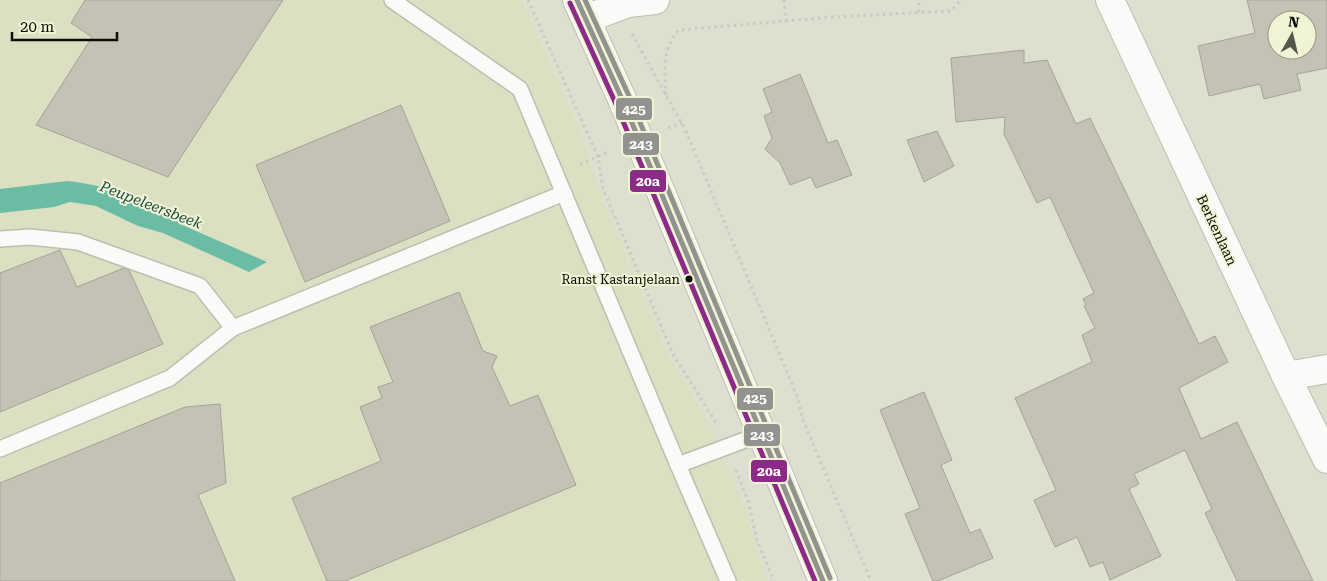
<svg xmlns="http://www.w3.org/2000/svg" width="1327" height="581" viewBox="0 0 1327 581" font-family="'Roboto Serif',serif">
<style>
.built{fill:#dce0c2}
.water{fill:#6abca5}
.building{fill:#c4c2b5;stroke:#a4a396;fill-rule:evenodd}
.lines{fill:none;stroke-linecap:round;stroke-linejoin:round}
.lane-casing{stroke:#bcbeb0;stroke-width:18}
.street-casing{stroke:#bcbeb0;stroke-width:30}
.secondary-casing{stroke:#bcbeb0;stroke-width:30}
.path{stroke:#c9c9c5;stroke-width:3;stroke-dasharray:2.5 4;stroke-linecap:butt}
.lane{stroke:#fafaf8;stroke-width:15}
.street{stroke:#fafaf8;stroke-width:28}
.secondary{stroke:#fafaf8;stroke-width:28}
.bus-1-casing{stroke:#f0f4d4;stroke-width:9}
.bus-2-casing{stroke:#f0f4d4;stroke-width:9}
.bus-3-casing{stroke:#f0f4d4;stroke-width:9}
.bus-1{stroke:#92928e;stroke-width:5}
.bus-2{stroke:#8c2b87;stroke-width:5}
.bus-3{stroke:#92928e;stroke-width:5}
.bus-dot{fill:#0c0d04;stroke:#f0f4d4;stroke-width:2}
.labels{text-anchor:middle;stroke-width:4;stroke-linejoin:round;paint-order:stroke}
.bus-label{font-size:13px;fill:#0c0d04;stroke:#f0f4d4;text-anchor:end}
.street-label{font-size:14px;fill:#0c0d04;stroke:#f0f4d4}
.water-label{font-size:15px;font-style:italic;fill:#1d4d42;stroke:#f0f4d4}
.line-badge{stroke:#f0f4d4;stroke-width:2}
.badge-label{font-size:14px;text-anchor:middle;font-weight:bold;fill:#fff}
</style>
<rect width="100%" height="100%" fill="#dde0ce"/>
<path class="built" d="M0,0h522l63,143 15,49 67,162 41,67 39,93 8,35 13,32h-768z"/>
<path class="water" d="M67,181c33,3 89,19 113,43l87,38 -18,10 -86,-39 -25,-7 -42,-20 -26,-4 -16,5 -54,6v-24z"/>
<g class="building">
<path d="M85,0h198l-115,177 -132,-52 56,-88 -21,-14z"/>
<path d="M1247,0h80v68l-30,6 4,16 -37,9 -4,-15 -51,12 -11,-50 57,-13zM1277,20h30v30h-30z"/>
<path d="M1024,50v13l23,-3 29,64 14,-6 109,226 16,-8 13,26 -49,26 22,51 36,-17 76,159h-76l-32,-68 7,-4 -27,-59 -51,24 5,10 -10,5 32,67 -51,24 -7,-18 -13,5 -13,-30 -22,10 -21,-47 22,-10 -41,-92 77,-36 -10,-27 13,-7 -11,-22 2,-1 -3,-6 11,-6 -44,-96 -13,6 -33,-69 1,-17 -49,5 -5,-64z"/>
<path d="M800,74l28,69 9,-3 15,35 -36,13 -5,-11 -21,8 -10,-22 -15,-14 7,-11 -8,-22 8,-4 -9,-23z"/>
<path d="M401,105l49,116 -145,61 -49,-117z"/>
<path d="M937,131l17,35 -30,16 -17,-42z"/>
<path d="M60,250l17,37 47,-19 5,2 34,74 -163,68v-139z"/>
<path d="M459,292l24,59 14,5 -5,11 18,39 28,-11 38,90 -231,96h-18l-35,-83 89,-37 -21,-54 22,-9 -4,-11 15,-5 -23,-55z"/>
<path d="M924,392l28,68 -11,5 29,68 10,-4 13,29 -55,23h-5l-28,-67 15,-6 -40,-98z"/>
<path d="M220,404l6,79 -28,12 37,86h-235v-98l185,-76z"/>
</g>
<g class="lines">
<defs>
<g id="lane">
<path d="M392,0l128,89 158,376 83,-31"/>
<path d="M0,239l30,-2 48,5 122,44 33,42"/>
<path d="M0,449l170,-71 63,-50 331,-135"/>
<path d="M678,465l50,116"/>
</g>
<g id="street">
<path d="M1110,0l176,376 41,83"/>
<path d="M586,19l42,-16 27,-3"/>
<path d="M1286,376l41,-7"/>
</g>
<path id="secondary" d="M577,0l45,99 201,482"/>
</defs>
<use href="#lane" class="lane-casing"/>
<use href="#street" class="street-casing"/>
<use href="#secondary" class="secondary-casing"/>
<g class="path">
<path d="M528,0l70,157 5,32 70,165 43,69"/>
<path d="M784,0l2,21"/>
<path d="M919,12v-12"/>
<path d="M632,34l54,97 111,265 6,24 68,161"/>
<path d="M666,95c-1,-25 -5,-46 13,-65l155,-13 117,-6 10,-11"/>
<path d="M668,128l14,-5"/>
<path d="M580,164l29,-12"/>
<path d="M736,470l13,34 8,37 17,40"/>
</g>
<use href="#lane" class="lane"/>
<use href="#street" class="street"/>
<use href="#secondary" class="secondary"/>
<defs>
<path id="bus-1" d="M577,0l45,99 201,482"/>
<path id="bus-2" d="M570,3l45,99 200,479"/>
<path id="bus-3" d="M585,0l44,96 201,482"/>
</defs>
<use href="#bus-1" class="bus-1-casing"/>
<use href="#bus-2" class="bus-2-casing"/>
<use href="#bus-3" class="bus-3-casing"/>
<use href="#bus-1" class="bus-1"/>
<use href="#bus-2" class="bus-2"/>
<use href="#bus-3" class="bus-3"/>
</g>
<circle class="bus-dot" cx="689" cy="279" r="4.5"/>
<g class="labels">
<g class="bus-label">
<text x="680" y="284">Ranst Kastanjelaan</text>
</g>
<g class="street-label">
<text transform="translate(1217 230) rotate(65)" y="5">Berkenlaan</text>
</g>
<g class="water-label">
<text transform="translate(151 205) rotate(21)" y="5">Peupeleersbeek</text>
</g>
</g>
<g class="line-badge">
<rect x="615" y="97" width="38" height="24" rx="5" fill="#92928e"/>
<rect x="622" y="132" width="38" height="24" rx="5" fill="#92928e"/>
<rect x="629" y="169" width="38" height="24" rx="5" fill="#8c2b87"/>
<rect x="736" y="387" width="38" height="24" rx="5" fill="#92928e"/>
<rect x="743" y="423" width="38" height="24" rx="5" fill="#92928e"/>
<rect x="750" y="459" width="38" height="24" rx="5" fill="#8c2b87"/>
</g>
<g class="badge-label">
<text x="634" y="114">425</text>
<text x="641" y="149">243</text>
<text x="648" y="186">20a</text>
<text x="755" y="403">425</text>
<text x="762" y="440">243</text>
<text x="769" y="476">20a</text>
</g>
<g transform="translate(1292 35) rotate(8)"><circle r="24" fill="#f0f4d4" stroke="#959881"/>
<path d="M0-4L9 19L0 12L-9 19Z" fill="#55574b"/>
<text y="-8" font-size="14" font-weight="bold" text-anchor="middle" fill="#0c0d04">N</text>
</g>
<path d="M12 32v8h105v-8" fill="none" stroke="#0c0d04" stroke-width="2.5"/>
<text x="20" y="32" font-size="15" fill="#0c0d04" stroke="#f0f4d4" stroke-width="4" paint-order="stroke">20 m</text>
</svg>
